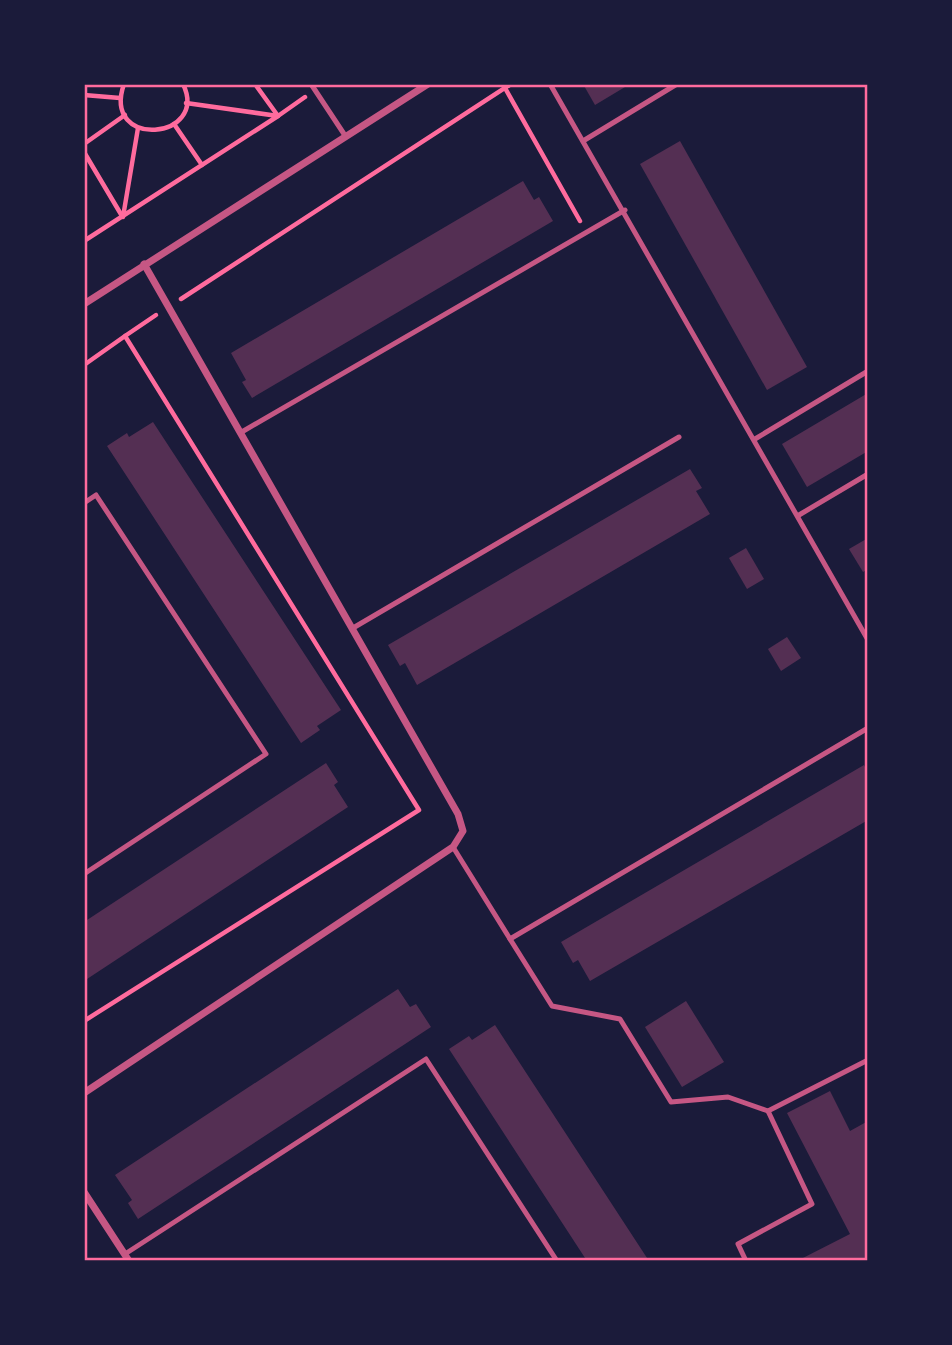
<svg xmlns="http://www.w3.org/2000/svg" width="952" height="1345" viewBox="0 0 952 1345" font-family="Lato,sans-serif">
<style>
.building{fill:#542f53}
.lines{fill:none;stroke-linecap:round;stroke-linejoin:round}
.path{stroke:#ff6b9d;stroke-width:4.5}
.service{stroke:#c65784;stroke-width:5}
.minor{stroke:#c65784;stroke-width:7}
.neatline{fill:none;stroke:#ff6b9d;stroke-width:2.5}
</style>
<rect width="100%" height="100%" fill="#1b1b3a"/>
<g class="building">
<path d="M583,84h47l-35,21z"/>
<path d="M680,141l127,226 -40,23 -127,-226z"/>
<path d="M523,181l11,19 5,-3 14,24 -301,177 -10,-16 4,-2 -15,-27z"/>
<path d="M868,393v58l-61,36 -25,-43z"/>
<path d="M153,422l188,288 -24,16 3,4 -19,13 -194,-297 20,-13 2,4z"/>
<path d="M690,469l12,19 -6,3 14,23 -293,171 -12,-22 -5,3 -12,-21z"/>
<path d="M868,538v31l-5,3 -14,-23z"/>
<path d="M746,548l18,31 -17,10 -18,-31z"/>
<path d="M787,637l14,21 -20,13 -13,-22z"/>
<path d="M326,763l12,19 -4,3 14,22 -264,174v-59z"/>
<path d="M864,765l4,8v47l-278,161 -12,-21 -5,3 -12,-21z"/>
<path d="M398,989l12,18 6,-3 15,23 -293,192 -10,-16 4,-3 -17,-25z"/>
<path d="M686,1001l38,61 -42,25 -37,-60z"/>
<path d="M495,1025l154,236h-62l-138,-212 20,-13 3,4z"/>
<path d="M830,1091l20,40 18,-10v140h-71l53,-27 -63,-121z"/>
</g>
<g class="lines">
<g class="path">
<path d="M124,84c-23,66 86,56 59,0"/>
<path d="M255,84l23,32 27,-19"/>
<path d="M505,88l75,133"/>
<path d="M84,95l36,3"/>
<path d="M174,124l28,41"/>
<path d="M84,144l41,-29"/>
<path d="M84,152l38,64"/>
<path d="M123,217l15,-89"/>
<path d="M84,241l194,-125 -92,-13"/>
<path d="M181,299l330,-215"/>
<path d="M125,336l31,-21"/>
<path d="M84,365l41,-29 294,474 -335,211"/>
</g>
<g class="service">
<path d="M311,84l35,53"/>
<path d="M550,84l318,556"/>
<path d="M583,141l94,-57"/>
<path d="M240,433l385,-223"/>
<path d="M755,439l113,-68"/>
<path d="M84,503l12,-8 170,259 -182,120"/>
<path d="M799,515l69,-41"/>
<path d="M353,628l326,-191"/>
<path d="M453,847l57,92 358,-211"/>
<path d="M510,939l42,67 68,13 51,83 57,-5 40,14 44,93 -74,40 8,17"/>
<path d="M768,1111l100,-51"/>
<path d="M125,1254l301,-195 131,202"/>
</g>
<g class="minor">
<path d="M84,304l344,-220"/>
<path d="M84,1093l369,-246 10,-16 -5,-17 -314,-550"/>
<path d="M84,1192l45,69"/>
</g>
</g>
<rect width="952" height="1345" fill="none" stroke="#1b1b3a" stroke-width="172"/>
<rect x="86" y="86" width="780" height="1173" class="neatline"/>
</svg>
